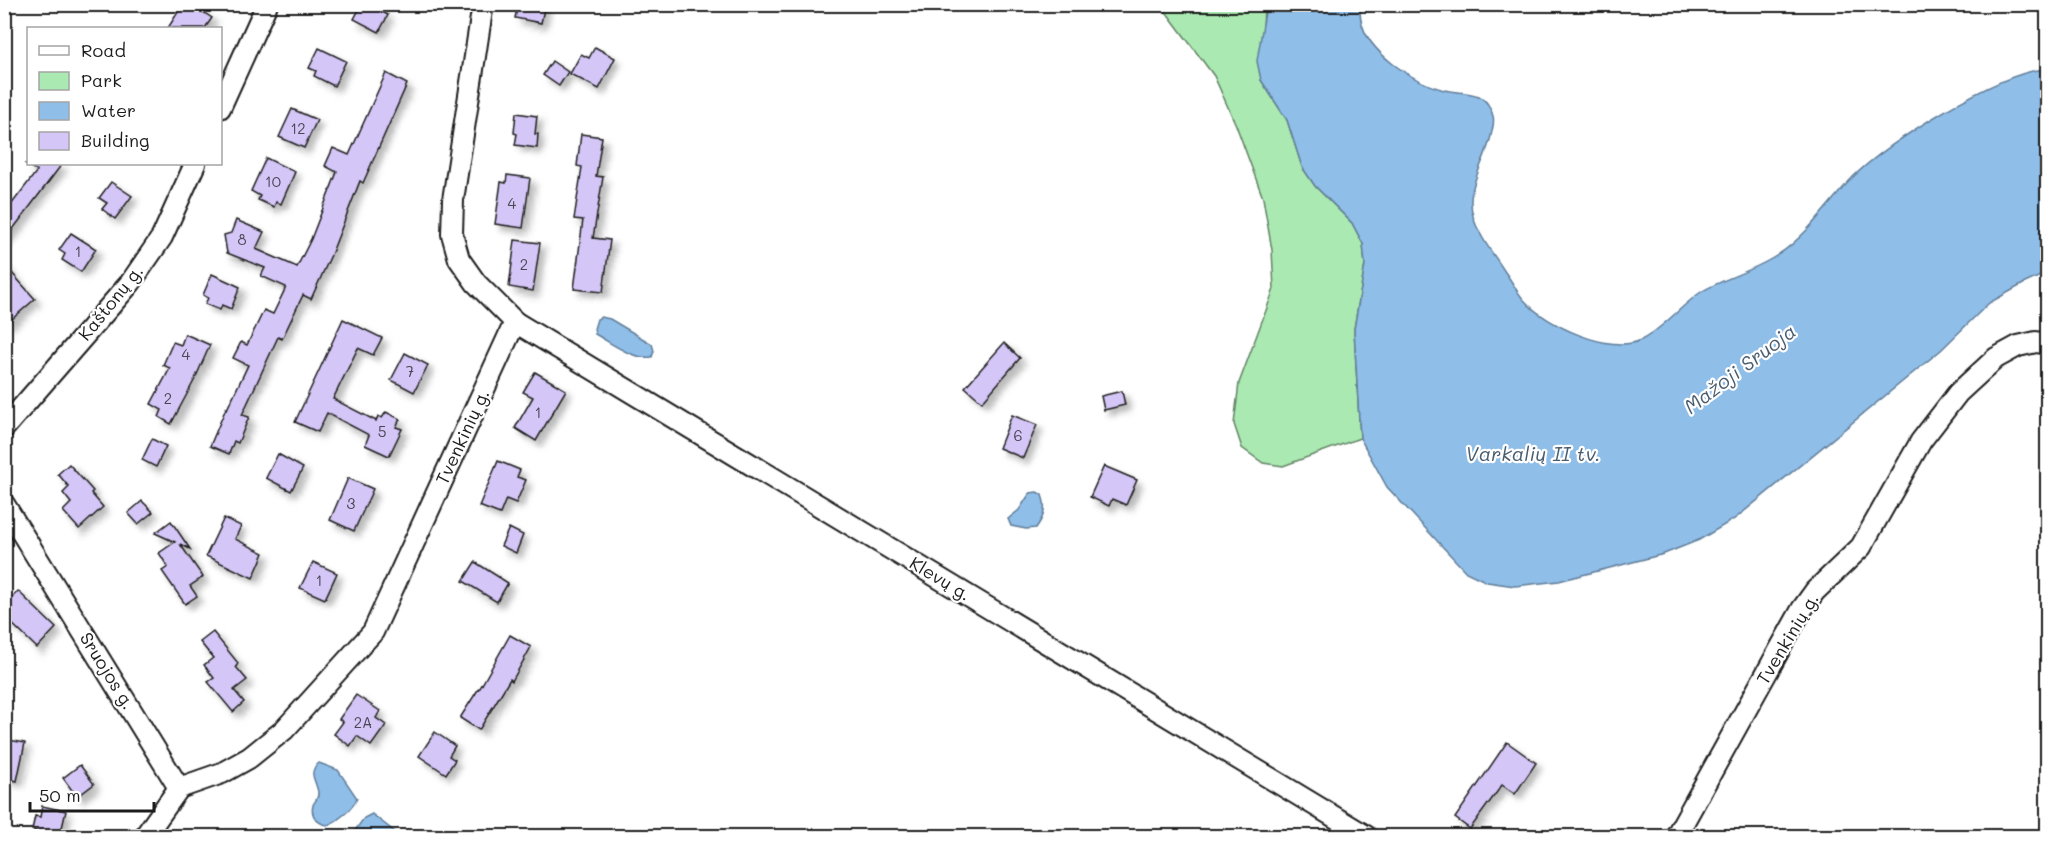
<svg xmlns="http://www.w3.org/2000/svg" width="2052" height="841" viewBox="0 0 2052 841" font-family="Mali,sans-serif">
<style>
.green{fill:#aae9b1;stroke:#638266;stroke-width:1.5}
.water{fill:#8fbee9;stroke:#617d97;stroke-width:1.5}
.building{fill:#d5c6f8;stroke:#1c1c1c;stroke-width:1.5;filter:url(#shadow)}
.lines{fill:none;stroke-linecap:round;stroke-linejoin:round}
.minor-casing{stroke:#1c1c1c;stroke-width:24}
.minor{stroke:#fff;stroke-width:20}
.labels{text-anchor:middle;stroke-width:4.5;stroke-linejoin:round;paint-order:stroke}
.number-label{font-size:15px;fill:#4a4653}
.street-label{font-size:18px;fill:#1c1c1c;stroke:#fff}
.water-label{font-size:20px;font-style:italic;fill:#4a5d6e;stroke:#fff}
</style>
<defs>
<filter id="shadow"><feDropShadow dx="5.5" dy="5.5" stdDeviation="3" flood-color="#0004"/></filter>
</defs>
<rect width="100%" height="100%" fill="#fff"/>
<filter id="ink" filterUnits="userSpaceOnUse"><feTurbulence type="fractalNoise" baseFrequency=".0167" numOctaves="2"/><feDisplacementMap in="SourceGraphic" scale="12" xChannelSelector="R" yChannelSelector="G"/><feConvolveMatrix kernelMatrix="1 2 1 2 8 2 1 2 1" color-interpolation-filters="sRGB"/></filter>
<g filter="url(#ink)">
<path class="green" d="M1161,5h103l-3,75 26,40 15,47 13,19 37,37 11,21 2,21 -11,64 6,109 -77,28 -20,-3 -21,-15 -8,-24 5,-41 35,-94 -2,-39 -9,-52 -27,-73 -22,-49z"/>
<g class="water">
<path d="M1264,5h96c0,4 0,10 1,15 6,32 52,62 83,70 10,2 25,2 35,6 7,4 12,12 14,20 2,7 -1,14 -2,20 -9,37 -33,58 -11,97 7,14 17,26 25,39 7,9 12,21 20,29 21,24 86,54 116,39 19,-9 41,-35 60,-48 24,-15 54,-21 78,-38 29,-19 50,-52 74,-77 35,-35 146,-106 194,-108v204l-22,10 -36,20 -48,47 -205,168 -37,22 -35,14 -105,27 -44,5 -28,-4 -21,-10 -79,-85 -27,-49 -6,-109 11,-64 -2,-21 -11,-21 -37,-37 -13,-19 -15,-47 -26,-40 -4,-19 8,-49z"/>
<path d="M601,317l9,2 42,25 2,7 -2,6c-19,3 -41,-14 -57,-23l-1,-5 3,-10z"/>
<path d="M1037,492l5,3c5,13 2,22 -6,33l-10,1 -15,-3 -3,-7 11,-9 11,-17z"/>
<path d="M319,763l19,7 19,28c-4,11 -18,22 -29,27 -10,-1 -18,-9 -15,-20 2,-5 6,-6 5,-13 -2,-12 -11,-19 1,-29z"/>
<path d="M372,814l28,22h-49l13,-18z"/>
</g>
<g class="building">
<path d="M183,4h8l21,14 -7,10h-37z"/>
<path d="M362,4h5l21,11 -9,17 -25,-13z"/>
<path d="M518,4h27l-4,19 -26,-5z"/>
<path d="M595,47l20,11 -16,31 -29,-15 11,-20 8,4z"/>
<path d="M319,48l27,13 -12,25 -20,-10 2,-5 -7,-3z"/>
<path d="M552,61l16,11 -9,14 -16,-11z"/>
<path d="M386,73l21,11 -44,99 -3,-2 -29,74 -20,44 -8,-4 -21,44 -4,-2 -36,78 7,2 -11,26 -4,-2 -5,13 -19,-8 16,-38 1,1 21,-44 -15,-7 8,-16 6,3 17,-35 9,4 13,-27 -25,-11 4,-8 -38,-15 -3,-18 7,-2 5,-13 28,12 -8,17 41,18 14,-28 26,-67 -12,-6 8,-18 16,7z"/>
<path d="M292,109l25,11 -13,28 -25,-11z"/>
<path d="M516,113l21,3 -2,18h3l-1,14 -22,-3 2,-11 -3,-1z"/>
<path d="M581,134l21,3 -6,39 7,1 -10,61 17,2 -7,52 -29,-3 9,-69 -9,-1 8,-52 -5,-1z"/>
<path d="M266,158l29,14 -14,32 -5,-2 -2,5 -16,-7 2,-4 -9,-5z"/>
<path d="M26,164h36l-58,77v-27l33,-43z"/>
<path d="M507,175l23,3 -7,50 -28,-4 6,-42 5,1z"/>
<path d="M111,182l21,14 -17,23 -13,-10 5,-6 -8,-5z"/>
<path d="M71,233l25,16 -15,23 -19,-12 3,-6 -6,-4z"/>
<path d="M515,240l25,3 -7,48 -24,-4z"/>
<path d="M4,264l31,35 -31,27z"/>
<path d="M212,274l28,13 -9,22 -9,-4 -2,5 -15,-6 3,-6 -5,-3z"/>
<path d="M343,319l39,19 -9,17 -15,-7 -25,51 43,22 2,-5 4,2 4,-6 14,7 -4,8 6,2 -13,27 -24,-11 4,-10 -42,-22 -9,19 -23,-10z"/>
<path d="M185,334l25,11 -15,34 -24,45 -12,-7 3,-7 -11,-6 19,-36 -7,-3 10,-23 8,3z"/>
<path d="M1004,343l16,15 -38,44 -17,-15z"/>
<path d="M405,353l23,12 -14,27 -23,-12z"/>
<path d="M535,372l31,18 -30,51 -21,-13 18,-31 -10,-5z"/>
<path d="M1122,391l3,14 -21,5 -3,-14z"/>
<path d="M1012,415l25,10 -14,33 -24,-10z"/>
<path d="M152,439l14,7 -10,21 -14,-7z"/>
<path d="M278,454l25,14 -12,23 -25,-13z"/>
<path d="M498,461l22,9 -3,7 9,3 -10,23 -10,-4 -6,15 -21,-8z"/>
<path d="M69,464l24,27 -2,2 12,14 -24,22 -16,-18 8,-8 -8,-10 6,-6 -11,-13z"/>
<path d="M1104,466l33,14 -11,25 -14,-6 -3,7 -19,-9z"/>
<path d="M348,478l25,11 -19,42 -24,-11z"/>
<path d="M142,501l11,11 -15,12 -10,-11z"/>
<path d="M224,518l17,8 -6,13 29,14 -11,25 -47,-22z"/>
<path d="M171,521l19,28 -10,-5 23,33 -13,9 7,10 -12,8 -23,-33 6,-4 -9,-14 16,-11 -20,-9z"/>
<path d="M509,528l14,7 -7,18 -15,-7z"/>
<path d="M313,562l24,11 -12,26 -25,-11z"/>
<path d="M475,562l33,21 -11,19 -34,-21z"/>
<path d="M18,591l38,37 -19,20 -33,-32v-10z"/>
<path d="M213,632l25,31 -2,4 11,13 -13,10 10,12 -11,10 -25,-30 6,-4 -10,-13 9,-7 -13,-16z"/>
<path d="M510,635l21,12 -19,34 -2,-2 -31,51 -19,-12 19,-30h1z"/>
<path d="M356,695l24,16 -4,7 10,7 -15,21 -14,-10 -7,10 -16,-12 9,-12 -4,-3z"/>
<path d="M435,732l20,14 -6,10 6,4 -9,14 -27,-18z"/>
<path d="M4,739l21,4 -8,38 -13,-3z"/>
<path d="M1507,742l29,21 -21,31 -13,-9 -32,44 -15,-11z"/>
<path d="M80,765l14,19 -17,13 -14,-19z"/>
<path d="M42,806l24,5 -6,25 -28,-6 3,-14 5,1z"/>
</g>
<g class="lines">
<defs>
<g id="minor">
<path d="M220,108l47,-104"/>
<path d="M515,322l851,514"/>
<path d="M4,428l127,-146 31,-45 33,-73"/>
<path d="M4,504l175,284 -34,48"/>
<path d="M179,788l43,-15 27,-15 35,-28 89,-98 142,-310 -39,-39 -17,-24 -7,-25 1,-34 30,-196"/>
<path d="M1676,836l126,-227 13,-18 46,-44 60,-106 37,-48 38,-35 22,-12 18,-4 12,2"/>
</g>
</defs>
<use href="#minor" class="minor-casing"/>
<use href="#minor" class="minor"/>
</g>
</g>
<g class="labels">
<g class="number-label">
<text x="298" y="134">12</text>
<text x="273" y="187">10</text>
<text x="512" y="209">4</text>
<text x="242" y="245">8</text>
<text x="78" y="257">1</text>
<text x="524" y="270">2</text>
<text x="186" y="360">4</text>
<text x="410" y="377">7</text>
<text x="168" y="404">2</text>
<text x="538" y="418">1</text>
<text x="382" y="437">5</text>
<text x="1018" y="441">6</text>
<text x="351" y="509">3</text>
<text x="319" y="586">1</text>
<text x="363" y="728">2A</text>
</g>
<g class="street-label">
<text transform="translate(111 303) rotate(-51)" y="6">Kaštonų g.</text>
<text transform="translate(463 437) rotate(-65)" y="6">Tvenkinių g.</text>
<text transform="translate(940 579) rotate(31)" y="6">Klevų g.</text>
<text transform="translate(1788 639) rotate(-59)" y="6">Tvenkinių g.</text>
<text transform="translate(107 671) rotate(58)" y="6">Sruojos g.</text>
</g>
<g class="water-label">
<text transform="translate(1740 369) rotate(-37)" y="7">Mažoji Sruoja</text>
<text x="1533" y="461">Varkalių II tv.</text>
</g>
</g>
<rect width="2052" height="841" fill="none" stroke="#fff" stroke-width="24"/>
<rect x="12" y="12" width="2028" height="817" fill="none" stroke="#1c1c1c" stroke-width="2" filter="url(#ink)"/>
<rect x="27" y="27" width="195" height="138" fill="#ffffff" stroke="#a4a4a4" stroke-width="1.5"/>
<rect x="39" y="46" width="30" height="9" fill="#ffffff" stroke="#a4a4a4" stroke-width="1.5"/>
<text x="81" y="57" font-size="18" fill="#1c1c1c">Road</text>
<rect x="39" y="72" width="30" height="18" fill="#aae9b1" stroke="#a4a4a4" stroke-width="1.5"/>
<text x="81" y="87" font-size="18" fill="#1c1c1c">Park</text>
<rect x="39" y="102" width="30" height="18" fill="#8fbee9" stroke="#a4a4a4" stroke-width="1.5"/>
<text x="81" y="117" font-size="18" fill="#1c1c1c">Water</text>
<rect x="39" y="132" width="30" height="18" fill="#d5c6f8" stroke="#a4a4a4" stroke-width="1.5"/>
<text x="81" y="147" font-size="18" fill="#1c1c1c">Building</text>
<path d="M30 802v9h124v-9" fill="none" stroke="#1c1c1c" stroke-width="3"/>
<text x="39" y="802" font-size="18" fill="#1c1c1c" stroke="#ffffff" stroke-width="4.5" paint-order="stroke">50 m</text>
</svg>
